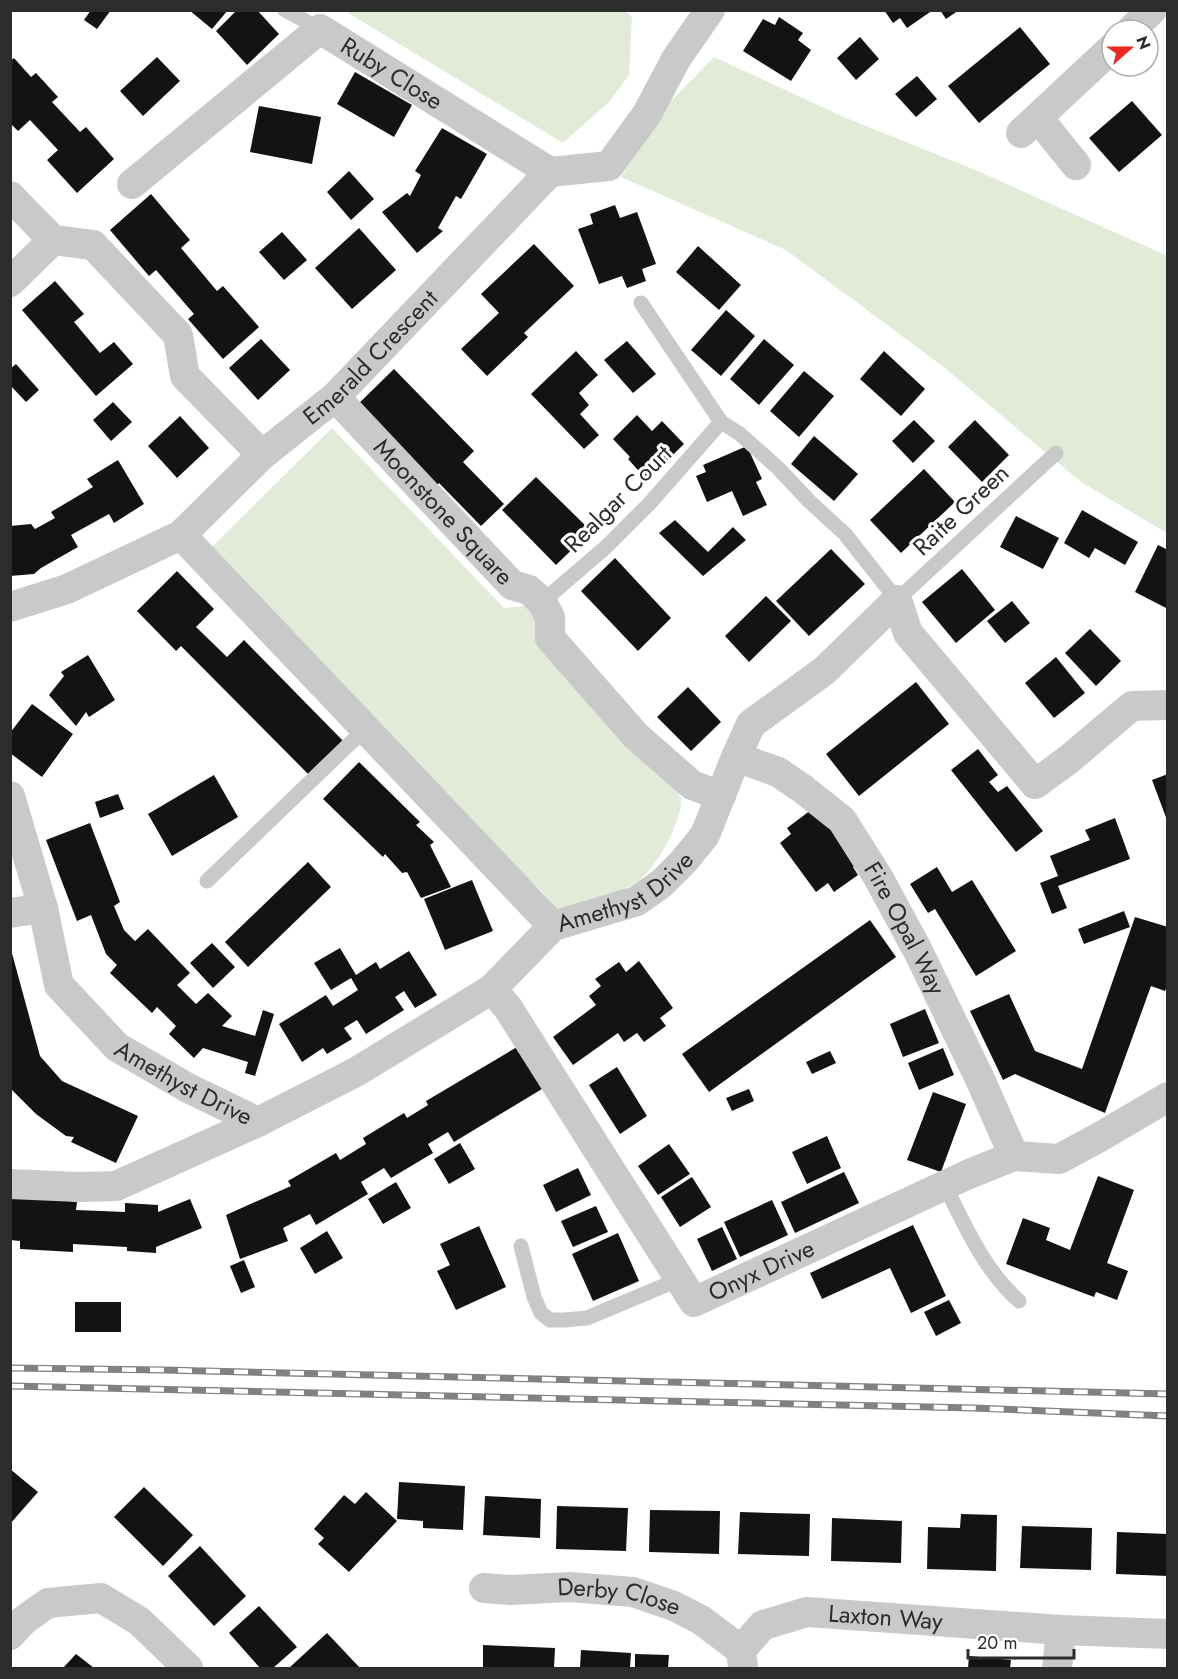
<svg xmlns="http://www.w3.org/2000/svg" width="1178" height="1679" viewBox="0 0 1178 1679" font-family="Jost,sans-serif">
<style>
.green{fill:#e1ebd8}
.building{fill:#131313}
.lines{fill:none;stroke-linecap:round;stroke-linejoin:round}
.lane{stroke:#c9c9c9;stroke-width:15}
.street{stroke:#c9c9c9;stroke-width:30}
.rail-casing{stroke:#818181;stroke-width:7}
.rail{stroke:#fff;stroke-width:4.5;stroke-dasharray:14;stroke-linecap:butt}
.labels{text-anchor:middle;stroke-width:6;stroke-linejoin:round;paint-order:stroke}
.street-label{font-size:24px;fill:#2c2c2c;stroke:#fff}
</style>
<rect width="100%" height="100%" fill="#fff"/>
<g class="green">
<path d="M345,11h280l7,6 -3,58 -20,27 -46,41z"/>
<path d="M714,57l130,60 129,52 195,87 -1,277 -86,-51 -140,-117 -155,-115 -165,-73 41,-67z"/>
<path d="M332,428l172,180 21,-2 12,12 144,179c1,14 -4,23 -9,36 -7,17 -24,43 -39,52 -25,14 -54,18 -81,25l-6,-5 -1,-11 -41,-35 -296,-308z"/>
</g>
<g class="building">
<path d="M91,10h20l-14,19 -13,-9z"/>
<path d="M189,10h39l-16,19z"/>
<path d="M237,10h20l22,24 -32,31 -31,-34z"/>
<path d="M884,10h49l-26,18 -7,-10 -7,5z"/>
<path d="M940,10h19l-13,9z"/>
<path d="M779,17l24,16 -5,7 13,10 -20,31 -48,-30 20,-32 12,6z"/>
<path d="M1020,27l30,37 -71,59 -31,-37z"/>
<path d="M860,37l19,22 -23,21 -19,-22z"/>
<path d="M157,57l23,24 -37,35 -23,-25z"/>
<path d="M14,58l17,19 5,-4 22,24 -6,5 28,30 6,-5 28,32 -37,34 -30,-33 11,-10 -28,-30 -12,11 -8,-8v-62z"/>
<path d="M355,72l57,33 -18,32 -57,-33z"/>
<path d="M917,76l20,23 -21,18 -21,-23z"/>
<path d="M1132,101l30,34 -43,37 -30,-34z"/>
<path d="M259,106l62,11 -9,47 -62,-12z"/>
<path d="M442,128l45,26 -26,45 -5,-3 -18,32 5,3 -26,22 -35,-41 25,-19 3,3 11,-21 -6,-4z"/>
<path d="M349,171l25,28 -23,21 -24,-28z"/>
<path d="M151,194l39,46 -9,8 36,43 6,-5 36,41 -36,32 -35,-40 6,-5 -38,-44 -7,6 -39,-46z"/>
<path d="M615,205l5,13 17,-6 19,52 -14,5 4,12 -19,7 -5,-12 -23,8 -21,-55 15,-5 -3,-10z"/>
<path d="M359,228l37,42 -44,39 -37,-41z"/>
<path d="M282,232l25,28 -23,20 -25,-28z"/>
<path d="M534,244l40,42 -50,47 4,4 -41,39 -26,-27 38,-36 -18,-19z"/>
<path d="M698,246l43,39 -22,25 -43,-38z"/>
<path d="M55,281l29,33 -10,8 26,31 14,-11 19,22 -37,32 -74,-86z"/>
<path d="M726,310l29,26 -34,40 -30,-26z"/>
<path d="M261,339l29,31 -32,30 -29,-32z"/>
<path d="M764,339l30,26 -35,40 -29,-26z"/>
<path d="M627,341l29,33 -23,19 -29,-33z"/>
<path d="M576,351l22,24 -19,18 10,12 -9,9 19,21 -15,14 -53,-55z"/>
<path d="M884,351l41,38 -24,27 -41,-37z"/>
<path d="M16,364l23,26 -13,12 -16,-17v-16z"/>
<path d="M394,369l80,82 -11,11 41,42 -23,22 -42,-43 -9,9 -79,-81z"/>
<path d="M804,371l30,25 -35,41 -29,-26z"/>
<path d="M113,402l19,20 -21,19 -18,-21z"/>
<path d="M637,415l15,16 10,-10 22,23 -37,36 -19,-21 2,-2 -17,-18z"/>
<path d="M180,416l29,32 -32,30 -29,-32z"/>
<path d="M914,420l21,21 -22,22 -21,-22z"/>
<path d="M975,420l34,35 -27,27 -34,-35z"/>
<path d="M814,436l44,38 -24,27 -43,-37z"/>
<path d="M747,446l15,33 -6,3 11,23 -24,11 -11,-25 -25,11 -11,-26 10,-4 -3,-7z"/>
<path d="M118,460l26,44 -30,19 -5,-9 -38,21 7,12 -37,21 -7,6 -24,2v-50l21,-2 4,5 20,-11 -4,-6 42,-25 -6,-8z"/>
<path d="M924,469l31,33 -54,51 -31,-33z"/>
<path d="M536,477l55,54 -35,34 -54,-55z"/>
<path d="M1082,510l56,32 -13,23 -30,-17 -6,10 -25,-15z"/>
<path d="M1016,516l43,22 -16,31 -43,-22z"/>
<path d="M675,520l33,32 25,-25 13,13 -43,36 -44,-43z"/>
<path d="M1158,545l10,5v59l-33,-17z"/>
<path d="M831,549l34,35 -56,52 -33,-35z"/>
<path d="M615,558l56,60 -33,33 -57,-60z"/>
<path d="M962,569l33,41 -39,33 -34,-41z"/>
<path d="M177,571l37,38 -18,18 31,30 17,-17 108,110 -34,34 -137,-138 -5,5 -39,-40z"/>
<path d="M766,596l25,25 -42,41 -24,-26z"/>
<path d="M1012,601l18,22 -25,20 -18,-22z"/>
<path d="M1090,629l31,32 -25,25 -31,-33z"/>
<path d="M88,655l27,45 -26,17 -3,-5 -10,14 -27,-31 15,-19 -3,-4z"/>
<path d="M1056,657l29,36 -31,25 -29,-35z"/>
<path d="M916,682l33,42 -90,72 -33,-42z"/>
<path d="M688,687l33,35 -30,29 -34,-34z"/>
<path d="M32,704l41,30 -31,43 -32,-24v-20z"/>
<path d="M978,749l20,26 -9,7 9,10 9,-6 36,45 -27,21 -65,-82z"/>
<path d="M359,762l61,60 -4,3 18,17 -4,3 21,42 -30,11 -14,-26 -5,1 -17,-19 -2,3 -60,-58z"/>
<path d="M1168,774v46h-1l-15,-40z"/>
<path d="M214,775l24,42 -66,39 -24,-42z"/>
<path d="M118,794l6,15 -24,9 -5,-16z"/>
<path d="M811,810l54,47 -12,10 5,8 -24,17 -6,-9 -12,9 -36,-49 11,-9 -4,-6z"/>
<path d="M1115,818l15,41 -72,27 9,22 -15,6 -12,-31 18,-7 -8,-20 40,-16 -5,-10z"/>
<path d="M90,823l30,79 -6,4 10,24 11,11 13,-12 42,44 -13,12 19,19 12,-11 24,23 -10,10 33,10 8,-26 11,4 -19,62 -10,-3 3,-11 -45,-14 -9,10 -25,-24 7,-8 -19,-19 -5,6 -42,-40 7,-8 -11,-11 -15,-39 -14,6 -31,-81z"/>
<path d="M308,862l23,25 -83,80 -23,-25z"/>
<path d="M937,867l15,25 20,-12 44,71 -40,25 -41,-67 -7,4 -18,-29z"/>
<path d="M472,880l21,51 -48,19 -21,-51z"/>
<path d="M1124,911l6,16 -46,17 -6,-15z"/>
<path d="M1135,917l33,10v57l-3,7 -14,-5 -46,127 -90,-39 -12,6 -33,-69 39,-17 26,57 47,18z"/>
<path d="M870,920l26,37 -187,135 -27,-38z"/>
<path d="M212,943l23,24 -22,21 -23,-25z"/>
<path d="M10,946l30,110 22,25 76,35 -22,47 -45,-21 3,-5 -8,-1 -30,-22 -26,-26z"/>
<path d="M340,948l16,27 20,-13 4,7 29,-18 28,44 -22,13 -11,-17 -9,6 9,13 -38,24 -9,-14 -13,8 8,11 -25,15 -4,-6 -21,14 -23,-38 47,-29 7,11 25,-16 -7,-12 -20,12 -17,-27z"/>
<path d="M639,961l34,47 -13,10 6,8 -22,16 -7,-9 -13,9 -6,-9 -45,32 -20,-28 43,-32 -7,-9 12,-10 -6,-7 24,-17 7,10z"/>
<path d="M925,1009l14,34 -36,14 -13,-33z"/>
<path d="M517,1047l25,42 -88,53 -6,-10 -20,12 5,9 -42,25 -7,-10 -23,14 7,12 -52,31 -6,-11 -27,14 5,13 -48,18 -14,-44 65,-29 -3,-5 48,-28 4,7 26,-16 -3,-6 41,-25 3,5 21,-13 -2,-4z"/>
<path d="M943,1048l11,27 -35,15 -11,-27z"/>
<path d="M830,1051l6,12 -24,11 -6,-12z"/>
<path d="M617,1067l30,49 -27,18 -31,-49z"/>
<path d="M749,1089l5,12 -22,10 -6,-13z"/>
<path d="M933,1092l33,12 -25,68 -34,-12z"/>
<path d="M827,1136l14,32 -34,16 -15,-32z"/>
<path d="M460,1143l15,26 -26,15 -15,-25z"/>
<path d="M669,1144l21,30 -32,21 -20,-29z"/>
<path d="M578,1168l13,27 -35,17 -13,-27z"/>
<path d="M844,1172l15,31 -64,30 -14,-31z"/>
<path d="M1098,1176l36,14 -27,73 21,8 -11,29 -21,-8 -2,5 -88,-33 17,-46 27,10 -4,12 24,10z"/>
<path d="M692,1177l19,30 -31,20 -19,-30z"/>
<path d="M396,1182l15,26 -28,16 -15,-25z"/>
<path d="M10,1195l67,7 -1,8 49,2v-9l33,2v7l32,-13 12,29 -46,19v6l-29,-2v-4l-54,-3v8l-53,-3v-8l-10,-1z"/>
<path d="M772,1200l16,35 -48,22 -16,-35z"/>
<path d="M596,1206l12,26 -35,15 -12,-26z"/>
<path d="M913,1225l33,71 -35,17 -21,-45 -68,31 -12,-26z"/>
<path d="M479,1226l27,61 -50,23 -19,-39 13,-6 -10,-21z"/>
<path d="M722,1227l15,32 -25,12 -15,-32z"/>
<path d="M327,1231l16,27 -28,16 -15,-26z"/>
<path d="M618,1233l21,48 -46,20 -21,-47z"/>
<path d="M244,1260l11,27 -14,6 -11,-27z"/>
<path d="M949,1300l12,23 -25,13 -12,-24z"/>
<rect x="75" y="1302" width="46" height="30"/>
<path d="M10,1469l28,23 -28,32z"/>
<path d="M399,1482l66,4 -2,44 -40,-2v-7l-26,-2z"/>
<path d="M144,1487l49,48 -30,31 -49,-49z"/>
<path d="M366,1492l31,29 -48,51 -31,-28 6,-6 -10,-9 30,-34 11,9z"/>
<path d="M485,1496l56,3 -1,39 -57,-3z"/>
<path d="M557,1506l71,2 -2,43 -70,-2z"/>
<path d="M650,1510l70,1 -1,43 -70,-2z"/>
<path d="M740,1512l70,2 -1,42 -71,-2z"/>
<path d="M961,1514l36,1 -1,56 -69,-2 1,-42 32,1z"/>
<path d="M832,1518l70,3 -1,42 -70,-2z"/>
<path d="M1022,1526l70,2 -1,42 -71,-2z"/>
<path d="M1117,1532l51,2v42l-52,-2z"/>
<path d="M200,1546l46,50 -32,30 -46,-50z"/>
<path d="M259,1606l38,41 -24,21h-13l-31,-35z"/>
<path d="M327,1633l33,35h-71z"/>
<path d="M483,1645l72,3 -1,20h-71z"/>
<path d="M581,1650l50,3 -1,15h-50z"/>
<path d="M76,1654l18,14h-31z"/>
<path d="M635,1654l34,1 -1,13h-33z"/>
<path d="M969,1656l42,4 -1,8h-42z"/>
</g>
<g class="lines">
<g class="lane">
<path d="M285,10l35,19"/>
<path d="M641,303l80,119 19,12 38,34 31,33 36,33 52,66 159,-147"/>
<path d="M542,602l64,-55 44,-44 71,-81"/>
<path d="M207,881l158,-152"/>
<path d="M945,1186c21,41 39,84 74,115"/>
<path d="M521,1246l13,51 7,16 9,7h14l23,-2 93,-39"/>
</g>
<g class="street">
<path d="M1131,30l21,-20"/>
<path d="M1038,118l38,47"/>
<path d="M1021,133l91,-85"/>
<path id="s1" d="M132,184l188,-155 230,143"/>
<path d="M10,196l43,44 40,5 85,90 7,41 77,79"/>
<path d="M10,282l43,-42"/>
<path id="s2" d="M335,397l177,188 17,5 13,12 8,15v21l86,98 56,49 29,11"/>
<path d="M181,535l372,391"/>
<path id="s3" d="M10,607l57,-18 114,-54 81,-80 73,-58 215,-225 59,-6 38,-52 29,-55 34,-49"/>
<path id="s4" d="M736,757l42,15 25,17 39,31 36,57 40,74 61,126 35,79"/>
<path id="s5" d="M10,796l33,112 16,77 58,62 71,41 70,34 98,-50 136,-83 61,-63 84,-25 25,-18 22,-22 21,-26 31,-78 15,-33 73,-53 73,-71 11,33 127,151 33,-24 64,-54 36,-1"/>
<path d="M10,913l33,-5"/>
<path id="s6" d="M492,989l16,19 186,294 275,-128 45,-18 45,3 39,-21 70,-41"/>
<path d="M10,1184l69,3 37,-1 142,-64"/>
<path id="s7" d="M484,1588l27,2 59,-3 63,5 41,14 27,14 40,30"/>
<path d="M10,1635l14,-15 24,-17 53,-5 38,23 49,47"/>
<path id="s8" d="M743,1668l-2,-18 22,-25 44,-13 254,18 107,4"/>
<path d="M1057,1668l4,-38"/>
</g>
<defs>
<g id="rail">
<path d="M10,1368l153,2 1005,24"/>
<path d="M10,1386l963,22 195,8"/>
</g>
</defs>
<use href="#rail" class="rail-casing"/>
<use href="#rail" class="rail"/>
</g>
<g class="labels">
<g class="street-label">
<text dy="8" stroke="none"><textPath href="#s1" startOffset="328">Ruby Close</textPath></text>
<text dy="8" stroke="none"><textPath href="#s3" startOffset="446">Emerald Crescent</textPath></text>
<text transform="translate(618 499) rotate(-45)" y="8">Realgar Court</text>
<text dy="8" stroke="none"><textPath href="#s2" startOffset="158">Moonstone Square</textPath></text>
<text transform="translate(961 510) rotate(-43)" y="8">Raite Green</text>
<text dy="8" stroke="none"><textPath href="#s5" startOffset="878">Amethyst Drive</textPath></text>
<text dy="8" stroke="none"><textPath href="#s4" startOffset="250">Fire Opal Way</textPath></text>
<text dy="8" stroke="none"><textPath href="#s5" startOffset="356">Amethyst Drive</textPath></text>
<text dy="8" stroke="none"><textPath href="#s6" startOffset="447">Onyx Drive</textPath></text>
<text dy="8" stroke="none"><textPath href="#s7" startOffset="136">Derby Close</textPath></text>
<text dy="8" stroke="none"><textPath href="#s8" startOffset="176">Laxton Way</textPath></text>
</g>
</g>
<rect width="1178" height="1679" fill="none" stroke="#2c2c2c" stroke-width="24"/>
<g transform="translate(1130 48) rotate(69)"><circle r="28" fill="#ffffff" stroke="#ababab" stroke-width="1.5"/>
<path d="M0-4.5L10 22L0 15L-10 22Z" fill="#ef2723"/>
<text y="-9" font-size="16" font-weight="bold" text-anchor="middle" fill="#2c2c2c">N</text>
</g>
<path d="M968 1649v9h106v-9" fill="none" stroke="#2c2c2c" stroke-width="3"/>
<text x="977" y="1649" font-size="18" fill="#2c2c2c" stroke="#ffffff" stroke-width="4.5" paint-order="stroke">20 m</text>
</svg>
